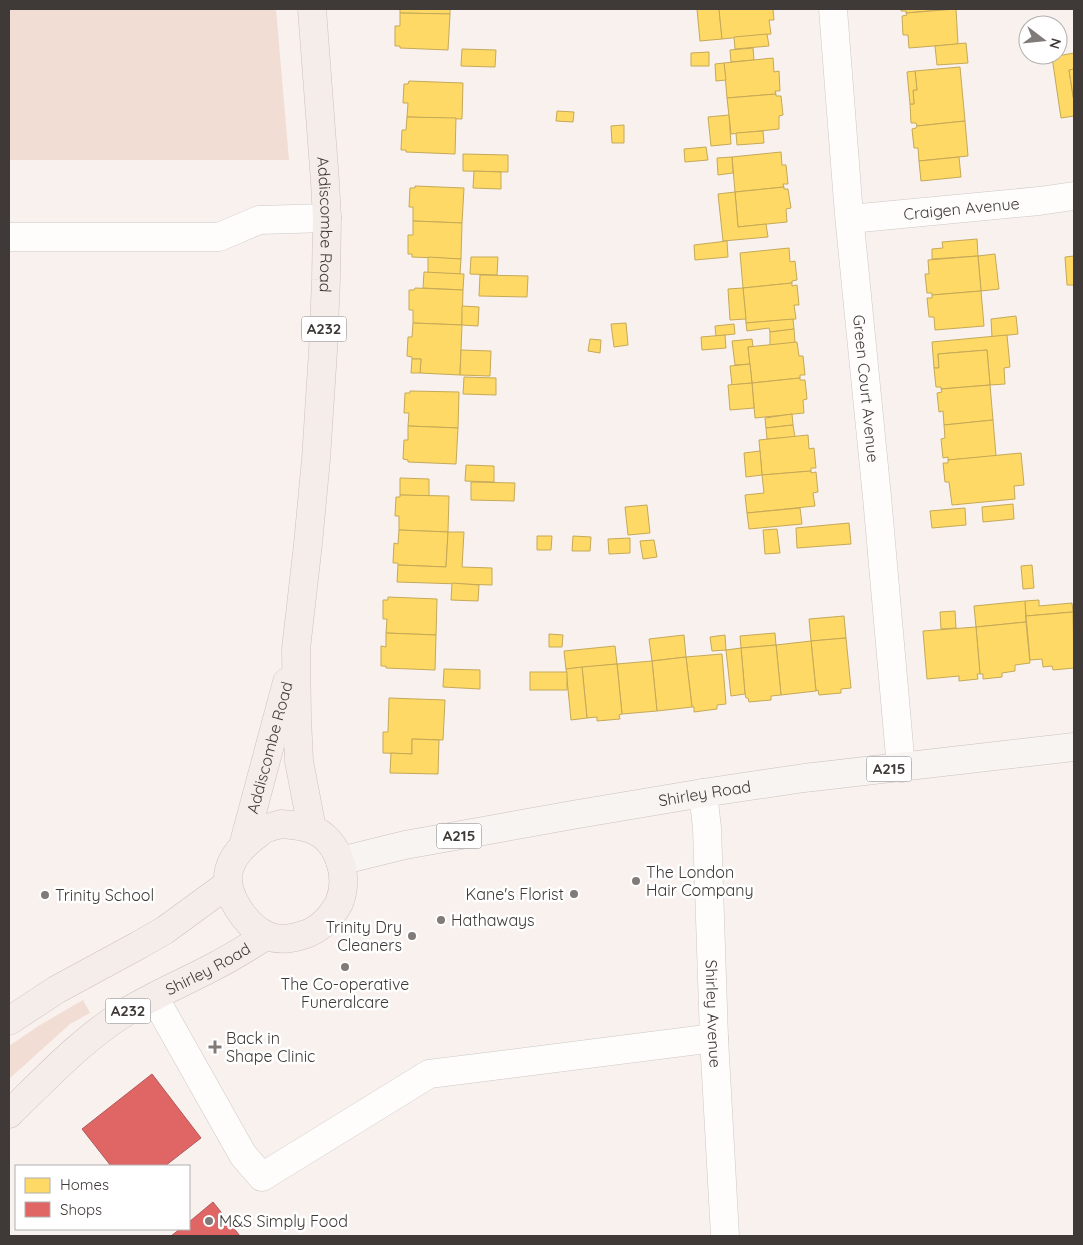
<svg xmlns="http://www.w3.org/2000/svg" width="1083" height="1245" viewBox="0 0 1083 1245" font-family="Quicksand,sans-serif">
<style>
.green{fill:#f2ddd4}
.homes{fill:#ffd966;stroke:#c5a958}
.shops{fill:#e06666;stroke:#b05958}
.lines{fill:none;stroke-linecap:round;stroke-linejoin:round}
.minor-casing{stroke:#cdc8c6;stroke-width:29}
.major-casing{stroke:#cdc2be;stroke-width:29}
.highway-casing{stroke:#cdc2be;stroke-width:29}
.minor{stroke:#fefdfc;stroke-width:28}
.major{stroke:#f8f4f1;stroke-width:28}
.highway{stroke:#f5edea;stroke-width:28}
.poi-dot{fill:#807a78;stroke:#fff;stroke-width:2}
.labels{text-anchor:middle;stroke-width:5;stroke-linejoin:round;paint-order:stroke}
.shield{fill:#fff;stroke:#797574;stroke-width:1}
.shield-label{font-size:15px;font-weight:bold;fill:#3f3a38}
.street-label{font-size:16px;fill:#3f3a38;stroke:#fff}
.poi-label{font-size:16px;fill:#3f3a38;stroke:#fff;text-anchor:start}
</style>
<rect width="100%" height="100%" fill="#f8f1ee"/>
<g class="green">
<path d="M9,9h267l13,151h-280z"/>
<path d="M83,1000l7,13 -20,11 -61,55v-33l31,-21z"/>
</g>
<g class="homes">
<path d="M400,9h50v5l-50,-1z"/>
<path d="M697,9h22l3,30 -22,2z"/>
<path d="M719,9h54l1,11h-5l2,14 -49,5z"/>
<path d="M901,9h50l-45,4v-2h-5z"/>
<path d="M956,9l2,35 -49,4 -1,-13h-5l-1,-19 5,-1 -1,-2z"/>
<path d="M400,13l50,1 -2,36 -48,-2v-2h-5v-20h5z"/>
<path d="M767,34l2,12 -34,3 -1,-12z"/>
<path d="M966,43l2,20 -31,2 -2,-19z"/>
<path d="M753,48l1,12 -23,2 -1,-12z"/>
<path d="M462,49l34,1 -1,17 -34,-1z"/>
<path d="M709,52v14h-18v-13z"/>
<path d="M1074,53v16l-5,1 5,32v14l-13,2 -9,-61z"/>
<path d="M773,58l1,14 5,-1 1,20h-5l1,3 -49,4 -3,-35z"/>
<path d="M724,63l2,17 -10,1 -1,-17z"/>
<path d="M960,67l5,54 -48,5 -1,-3h-5l-1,-19h4l-1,-14h4l-2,-19z"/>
<path d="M1074,69v33l-5,-32z"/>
<path d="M915,71l2,19h-4l1,14h-4l-3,-32z"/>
<path d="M409,81l54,2 -1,36 -55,-2 1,-14h-5l1,-19h4z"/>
<path d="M776,94v2h5l2,19 -4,1v13l-48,5 -4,-36z"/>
<path d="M557,111l17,1 -1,10 -17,-1z"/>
<path d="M729,115l2,29 -20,2 -3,-29z"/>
<path d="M407,117l49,1 -1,36 -49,-2v-2h-5l1,-20h4z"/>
<path d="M965,121l3,35 -49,5 -1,-13h-4l-2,-19 4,-1 1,-2z"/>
<path d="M624,125v18h-12l-1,-17z"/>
<path d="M763,131l1,12 -27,2 -1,-12z"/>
<path d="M706,147l2,13 -23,2 -1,-13z"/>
<path d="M781,152l1,13h4l2,19h-5l1,3 -49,5 -3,-35z"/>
<path d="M463,154l45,1v17l-45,-1z"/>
<path d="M732,157l1,16 -15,2 -1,-17z"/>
<path d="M959,157l2,20 -40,4 -2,-20z"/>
<path d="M474,171l27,1v17l-28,-1z"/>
<path d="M415,186l49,2 -2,35 -49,-2v-14h-4l1,-19h5z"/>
<path d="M784,187v2h4l3,19 -5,1 1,13 -49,5 -3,-35z"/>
<path d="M735,192l3,35 28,-3 2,13 -45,4 -5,-47z"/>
<path d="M413,221l49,2 -1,36 -49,-2v-3h-4v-19h5z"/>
<path d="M977,239l1,17 -46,3v-10l11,-1 -1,-6z"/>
<path d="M727,241l1,16 -33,3 -1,-15z"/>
<path d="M789,248l1,14 5,-1 2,19 -5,1v2l-49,5 -3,-35z"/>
<path d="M995,254l4,35 -18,2 -3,-35z"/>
<path d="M978,256l3,35 -49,4v-2h-5l-2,-19h4l-1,-14z"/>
<path d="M1074,256v29h-7l-2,-28z"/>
<path d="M428,257l33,2 -1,15 -32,-1z"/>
<path d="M471,257h27l-1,18 -27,-1z"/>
<path d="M424,272l40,2 -1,16 -40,-2z"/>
<path d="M480,275l48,1 -1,21 -48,-1z"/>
<path d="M792,283v3l5,-1 2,20h-5l2,14 -50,4 -3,-35z"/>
<path d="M415,288l48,2 -1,35 -49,-2v-13h-4v-20h5z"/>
<path d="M743,288l3,31 -16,1 -2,-31z"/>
<path d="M981,291l3,35 -49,4 -1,-13h-5l-2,-19h5v-3z"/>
<path d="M462,306l17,1 -1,19 -16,-1z"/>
<path d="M1016,316l2,18 -26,3 -1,-18z"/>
<path d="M793,319l1,10 -24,3 -1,-4 -22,3 -1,-8z"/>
<path d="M413,323l49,2 -2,50 -40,-2 1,-14h-9v-2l-5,-1 1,-19h4z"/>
<path d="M626,323l2,22 -14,2 -3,-23z"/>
<path d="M734,324l1,10 -19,2 -1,-10z"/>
<path d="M794,329l1,14 -25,2v-13z"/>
<path d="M725,335l1,13 -24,2 -1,-13z"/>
<path d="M1007,335l3,32 -6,1 1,16 -15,1 -3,-35 -49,4 1,14h-5l-2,-26z"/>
<path d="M590,339l11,1 -1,13 -12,-2z"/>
<path d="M752,339l1,8h-5l2,17 -15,1 -3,-24z"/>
<path d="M797,342l2,14h4l2,19h-5v3l-48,5 -4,-36z"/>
<path d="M461,350l30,1 -1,25 -30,-1z"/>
<path d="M987,350l3,35 -49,4v-2h-5l-2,-19h5l-1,-14z"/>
<path d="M412,359h9l-1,14h-9z"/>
<path d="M750,364l2,19 -20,2 -2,-19z"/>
<path d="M464,377l32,1v17l-33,-1z"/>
<path d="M800,378v2h5l2,19 -4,1 1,13 -49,5 -3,-35z"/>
<path d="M752,383l2,25 -24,2 -2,-25z"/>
<path d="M990,385l3,35 -49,5 -1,-14 -4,1 -2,-19 5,-1 -1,-3z"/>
<path d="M410,391l49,1 -1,36 -50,-2 1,-13h-5l1,-20h5z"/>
<path d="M792,414l1,11 -27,3 -1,-10z"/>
<path d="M993,420l3,36 -48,4v-3l-5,1 -2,-19 4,-1 -1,-13z"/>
<path d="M793,425l2,12 -28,2 -1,-11z"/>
<path d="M408,426l50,2 -2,36 -48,-2v-2l-5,-1 1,-19h4z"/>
<path d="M808,435l1,14 5,-1 2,20h-5v3l-49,4 -3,-35z"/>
<path d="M760,451l2,24 -16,2 -2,-24z"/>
<path d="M1021,453l3,32 -10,1 1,13 -63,6 -3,-23h-4l-2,-19h5v-3z"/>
<path d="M466,465l28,1v16l-29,-1z"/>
<path d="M811,471v2l5,-1 2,20 -5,1 2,13 -68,7 -2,-18 19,-2 -2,-18z"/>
<path d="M400,478l29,1v17l-29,-1z"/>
<path d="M471,482l44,1 -1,18 -43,-1z"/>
<path d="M400,495l49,1 -1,36 -49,-2v-14h-4l1,-19h4z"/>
<path d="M1013,504l1,15 -31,3 -1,-15z"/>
<path d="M647,505l3,28 -22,2 -3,-28z"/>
<path d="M800,508l2,16 -53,5 -2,-16z"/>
<path d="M965,508l1,17 -34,3 -2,-17z"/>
<path d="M849,523l2,21 -54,4 -1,-20z"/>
<path d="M777,529l3,24 -15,1 -2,-24z"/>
<path d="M399,530l49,2 -2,35 -48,-2v-2h-5l1,-20 4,1z"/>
<path d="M448,532h16l-2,35 30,1v17l-95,-3 1,-17 48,2z"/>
<path d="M537,536h15l-1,14h-14z"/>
<path d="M573,536l18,1 -1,14h-18z"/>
<path d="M630,538v15l-21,1 -1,-15z"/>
<path d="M654,540l3,17 -14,2 -3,-18z"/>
<path d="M1032,565l2,23 -11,1 -2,-23z"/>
<path d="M452,583l27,2 -1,16 -27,-1z"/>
<path d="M388,597l49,2 -1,36 -50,-2 1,-14h-4v-19h5z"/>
<path d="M1039,600v6l33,-3 1,9 -47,4 -1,-15z"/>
<path d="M1025,601l1,21 -50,5 -2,-21z"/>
<path d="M955,611l1,17 -15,1 -1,-17z"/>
<path d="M1073,612l1,56 -21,2 -1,-4 -9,1 -1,-8 -12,1 -4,-44z"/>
<path d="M844,616l2,22 -35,3 -2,-22z"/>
<path d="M1026,622l4,41 -15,2v6l-13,2v4l-19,2v-5h-3l-4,-47z"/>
<path d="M976,627l4,47h-3l1,5 -19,2v-5l-32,3 -4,-48z"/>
<path d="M386,633l50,2 -1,35 -49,-2v-2h-5v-20l5,1z"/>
<path d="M775,633l1,12 -35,3 -1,-12z"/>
<path d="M549,634l14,1 -1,12h-13z"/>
<path d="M684,635l2,22 -34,4 -3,-22z"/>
<path d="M725,635l1,15 -14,1 -2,-14z"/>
<path d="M846,638l5,50 -10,1v4l-22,2 -1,-5 -2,1 -5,-50z"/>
<path d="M811,641l5,50 -35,4 -5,-50z"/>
<path d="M776,645l5,50 -10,1v4l-22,2 -1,-4h-2l-1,-4 -4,-46z"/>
<path d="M615,646l2,18 -51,5 -2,-18z"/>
<path d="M741,648l4,46 -14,2 -5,-46z"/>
<path d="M722,654l4,50 -9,1v4l-23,3v-5h-2l-6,-50z"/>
<path d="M686,657l6,50 -35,4 -5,-50z"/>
<path d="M652,661l5,50 -35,3 -5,-50z"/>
<path d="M617,664l5,50 -3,1 1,4 -23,2v-4l-10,1 -5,-51z"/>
<path d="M582,667l5,51 -16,2 -5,-51z"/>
<path d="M444,669l36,1v19l-37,-2z"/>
<rect x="530" y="672" width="37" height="18"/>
<path d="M389,698l56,2 -2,40 -31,-1v15l-29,-1v-21h5z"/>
<path d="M412,739l27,1 -1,34 -48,-1 1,-20 21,1z"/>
</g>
<g class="shops">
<path d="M152,1074l49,64 -36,28h-54l-29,-37z"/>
<path d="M213,1202l27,34h-69l9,-7h9v-7z"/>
</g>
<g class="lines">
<defs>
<g id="minor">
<path id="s1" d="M833,9l16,206 28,282 24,271"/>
<path id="s2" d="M850,219l189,-18 35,-5"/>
<path d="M9,237h210l40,-17 68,-2"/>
<path id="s3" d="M703,793l4,35 7,210 11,198"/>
<path d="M154,997l89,158 19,22 167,-103 285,-36"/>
</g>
<g id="major">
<path id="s4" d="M340,861l65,-16 173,-31 125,-21 101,-15 270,-31"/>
</g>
<g id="highway">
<path id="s5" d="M312,9l13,173 2,36 -1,62 -3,71 -7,108 -8,85 -12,105 1,69 2,43 13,68"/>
<path d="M281,824c10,1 20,1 30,5 28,10 39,48 28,74 -8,15 -19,27 -36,32 -12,4 -25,6 -37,0 -20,-9 -43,-42 -37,-65 4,-15 14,-24 25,-33 3,-2 6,-5 9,-7 5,-3 12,-4 18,-6z"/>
<path id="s6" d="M243,846l44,-164"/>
<path d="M9,1021l47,-31 83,-45 26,-15 63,-46"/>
<path id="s7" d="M9,1114c37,-36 73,-75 117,-102 30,-18 61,-31 91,-47 17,-9 33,-19 49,-29"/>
</g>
</defs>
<use href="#minor" class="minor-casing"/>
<use href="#major" class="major-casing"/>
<use href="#highway" class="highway-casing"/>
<use href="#minor" class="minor"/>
<use href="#major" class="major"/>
<use href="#highway" class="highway"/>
</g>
<g class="poi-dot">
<circle cx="636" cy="881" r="5"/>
<circle cx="574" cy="894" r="5"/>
<circle cx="45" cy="895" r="5"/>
<circle cx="441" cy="920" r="5"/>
<circle cx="412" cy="936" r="5"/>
<circle cx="345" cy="967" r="5"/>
<path d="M212.5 1039.5h5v5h5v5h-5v5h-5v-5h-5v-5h5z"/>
<circle cx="209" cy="1221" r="5"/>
</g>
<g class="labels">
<g class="shield">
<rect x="301.5" y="316.5" width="45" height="25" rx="4"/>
<rect x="866.5" y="756.5" width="45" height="25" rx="4"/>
<rect x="436.5" y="823.5" width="45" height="25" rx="4"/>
<rect x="105.5" y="998.5" width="45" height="25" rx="4"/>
</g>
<g class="shield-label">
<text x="324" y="334">A232</text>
<text x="889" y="774">A215</text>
<text x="459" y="841">A215</text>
<text x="128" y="1016">A232</text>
</g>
<g class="street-label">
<text dy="6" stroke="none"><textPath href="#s2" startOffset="112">Craigen Avenue</textPath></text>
<text dy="6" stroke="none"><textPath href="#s5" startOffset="216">Addiscombe Road</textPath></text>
<text dy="6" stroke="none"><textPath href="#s1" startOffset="381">Green Court Avenue</textPath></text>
<text dy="6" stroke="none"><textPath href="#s6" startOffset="102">Addiscombe Road</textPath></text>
<text dy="6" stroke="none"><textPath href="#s4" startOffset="371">Shirley Road</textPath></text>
<text dy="6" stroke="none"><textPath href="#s7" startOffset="248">Shirley Road</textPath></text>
<text dy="6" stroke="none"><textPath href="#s3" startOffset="221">Shirley Avenue</textPath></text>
</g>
<g class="poi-label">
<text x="646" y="878">The London<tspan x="646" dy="18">Hair Company</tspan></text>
<text x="564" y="900" text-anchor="end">Kane's Florist</text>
<text x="55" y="901">Trinity School</text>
<text x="451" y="926">Hathaways</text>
<text x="402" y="933" text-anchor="end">Trinity Dry<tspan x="402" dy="18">Cleaners</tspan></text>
<text x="345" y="990" text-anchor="middle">The Co-operative<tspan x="345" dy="18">Funeralcare</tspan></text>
<text x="226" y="1044">Back in<tspan x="226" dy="18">Shape Clinic</tspan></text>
<text x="219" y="1227">M&amp;S Simply Food</text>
</g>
</g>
<rect width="1083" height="1245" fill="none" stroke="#3f3a38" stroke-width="20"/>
<rect x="15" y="1165" width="175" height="65" fill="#ffffff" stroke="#b2b0af"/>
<rect x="25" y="1178" width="25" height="15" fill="#ffd966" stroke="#b2b0af"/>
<text x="60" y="1190" font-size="15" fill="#3f3a38">Homes</text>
<rect x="25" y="1202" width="25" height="15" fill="#e06666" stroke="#b2b0af"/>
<text x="60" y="1215" font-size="15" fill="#3f3a38">Shops</text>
<g transform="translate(1043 40) rotate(106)"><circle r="24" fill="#ffffff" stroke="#b2b0af"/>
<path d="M0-4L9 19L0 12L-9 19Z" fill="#807a78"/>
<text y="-8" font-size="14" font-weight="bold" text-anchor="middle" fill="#3f3a38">N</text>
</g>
</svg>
